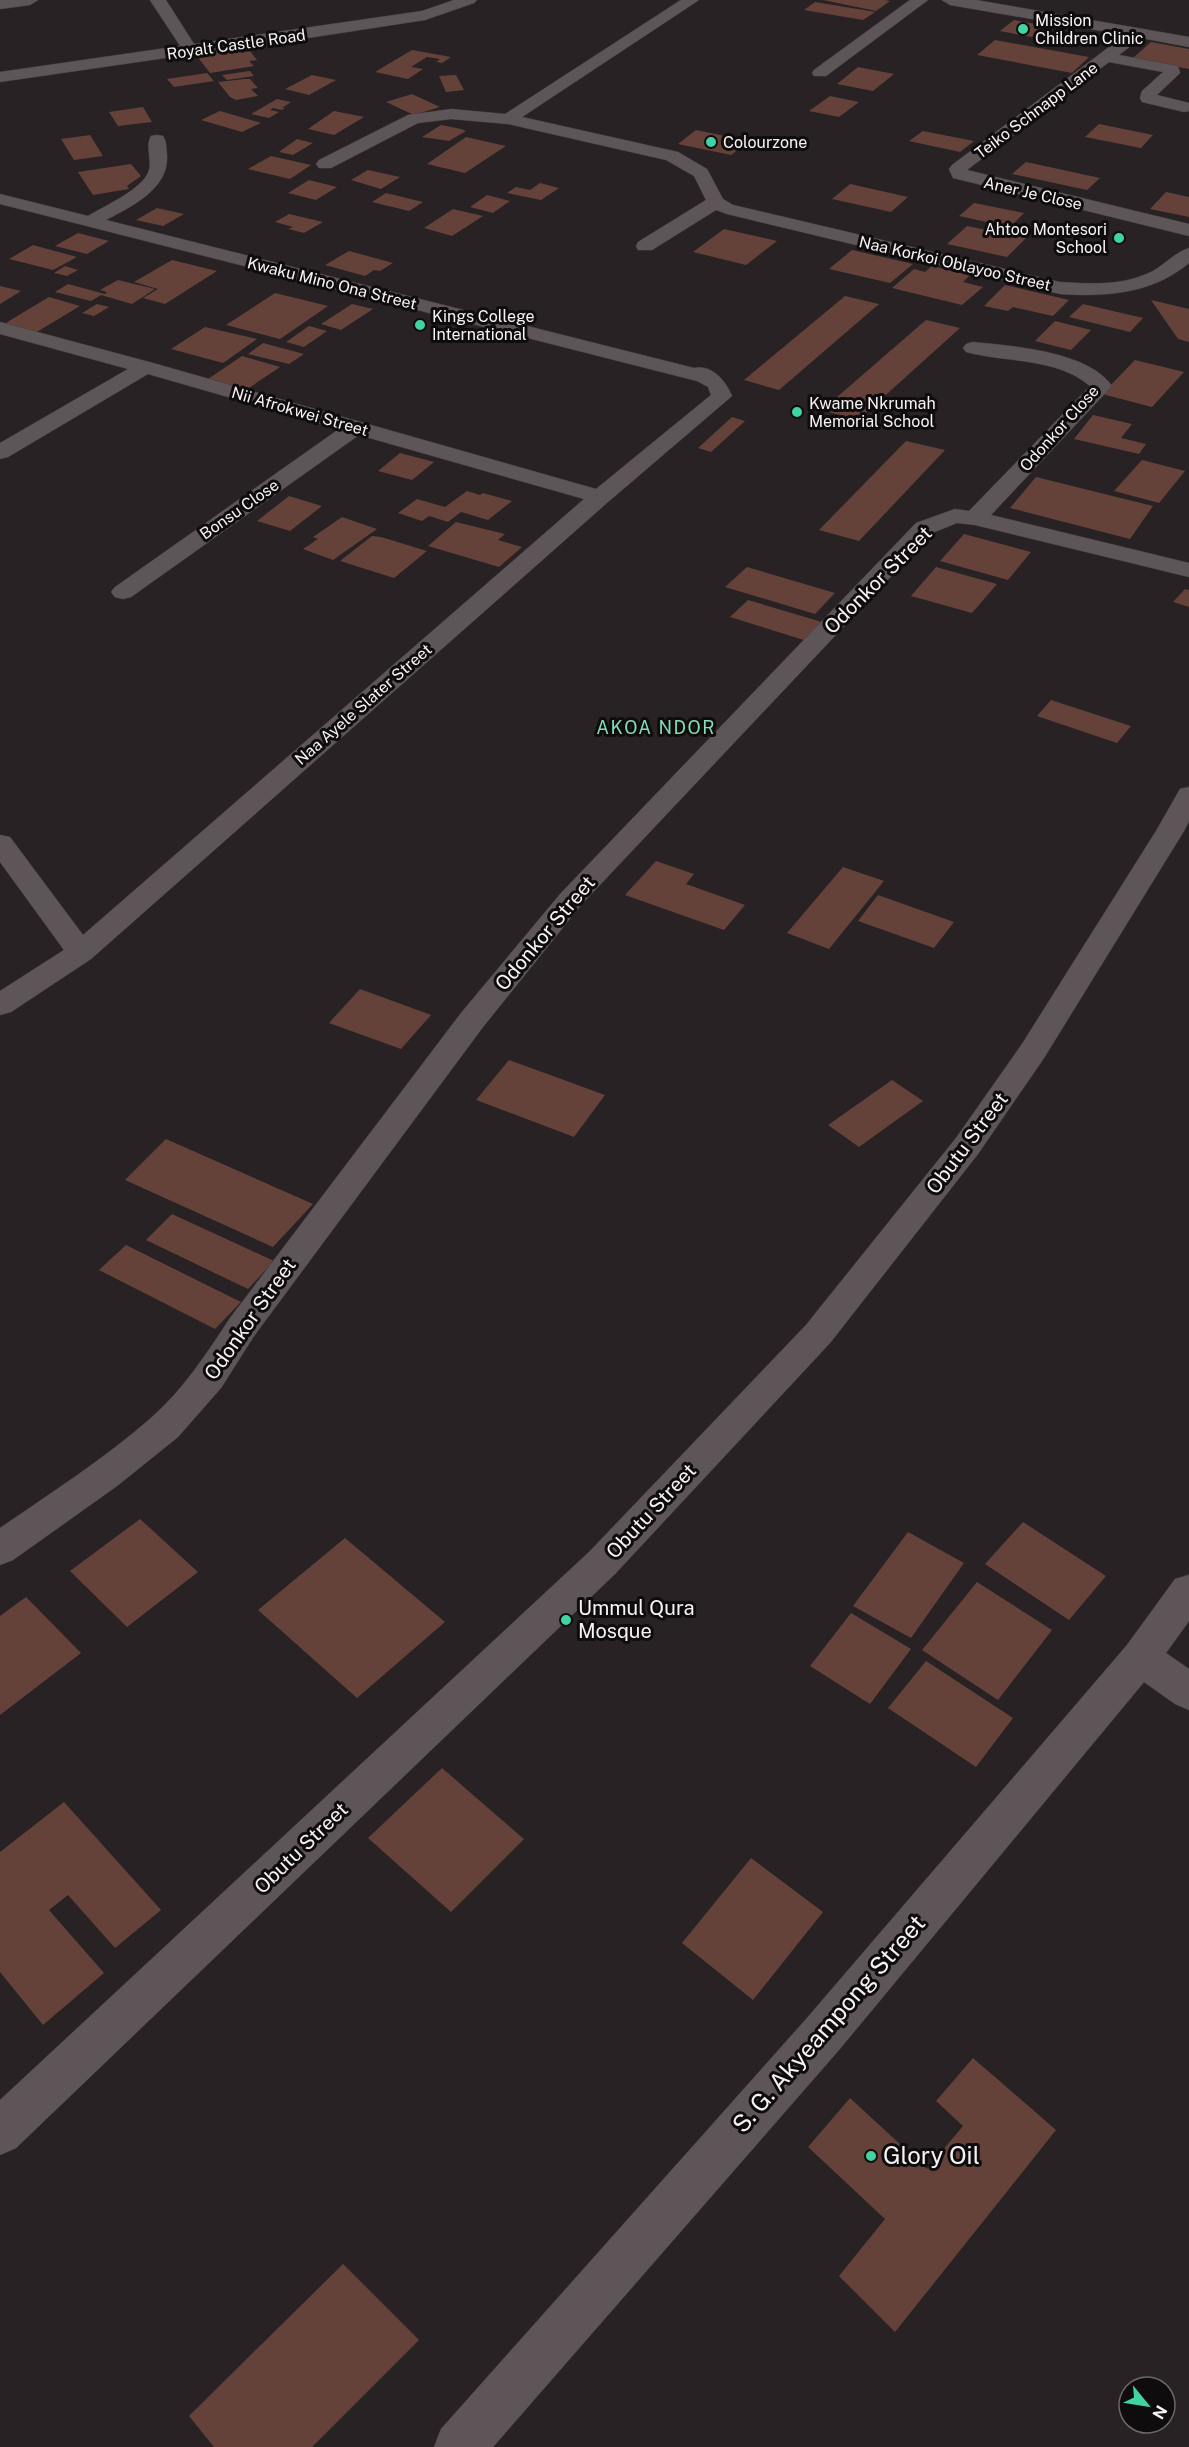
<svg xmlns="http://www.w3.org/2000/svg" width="1189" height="2447" viewBox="0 0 1189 2447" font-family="'Public Sans',sans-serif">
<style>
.building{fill:#644239}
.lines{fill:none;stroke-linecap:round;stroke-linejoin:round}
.minor-casing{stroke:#443f40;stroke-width:1}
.minor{fill:#5d5557;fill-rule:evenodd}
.poi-dot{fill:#40d4a2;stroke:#0f0c0d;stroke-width:2}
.labels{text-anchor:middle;stroke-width:6;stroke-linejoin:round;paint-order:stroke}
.far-poi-label{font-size:16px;fill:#f7f2f3;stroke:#0f0c0d;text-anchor:start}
.far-street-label{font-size:16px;fill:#f7f2f3;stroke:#0f0c0d}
.far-neighbourhood-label{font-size:18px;letter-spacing:1.5px;fill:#85ddb9;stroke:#0f0c0d}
.street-label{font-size:20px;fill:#f7f2f3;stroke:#0f0c0d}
.poi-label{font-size:20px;fill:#f7f2f3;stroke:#0f0c0d;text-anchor:start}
.near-street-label{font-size:24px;fill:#f7f2f3;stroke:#0f0c0d}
.near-poi-label{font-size:24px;fill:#f7f2f3;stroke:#0f0c0d;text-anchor:start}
</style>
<rect width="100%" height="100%" fill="#282224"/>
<g class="building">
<path d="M823,0h62l5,1 -14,10z"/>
<path d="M815,2l60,10 -12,8 -59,-10z"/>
<path d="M1014,20l32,6 -14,11 -32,-6z"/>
<path d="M995,40l94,17 -17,16 -95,-18z"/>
<path d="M1151,42l38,7v20l-56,-11z"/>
<path d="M239,49l3,4 8,-2 7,9 -8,1 5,5 -44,7 -14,-18z"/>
<path d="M412,50l39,7 -9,6 -6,-1 4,-3 -13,-2 -16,10 12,2 -15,10 -33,-7z"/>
<path d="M858,67l36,7 -21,17 -36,-7z"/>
<path d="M250,71l4,5 -27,4 -5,-5z"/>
<path d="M207,73l7,8 -40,6 -7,-8z"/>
<path d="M312,75l24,5 -27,15 -24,-6z"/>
<path d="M456,75l8,15 -18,2 -7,-16z"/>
<path d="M244,79h6l8,9 -7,1 7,7 -22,4 -6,-3 -12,-15z"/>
<path d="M412,94l28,13 -26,8 -28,-13z"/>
<path d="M830,96l29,6 -20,15 -30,-6z"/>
<path d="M277,99l14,3 -9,6h3l-3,2 -9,-2 -3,2 9,2 -10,6 -18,-4z"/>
<path d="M143,107l9,15 -34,4 -9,-14z"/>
<path d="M220,111l41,12 -19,9 -41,-12z"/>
<path d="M334,111l30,6 -30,18 -26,-6z"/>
<path d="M1099,124l54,11 -12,13 -56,-11z"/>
<path d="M441,125l20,4 5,2 -17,10 -27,-4z"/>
<path d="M696,130l53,11 -18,14 -53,-11z"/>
<path d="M923,131l51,10 -14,11 -51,-11z"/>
<path d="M90,135l13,21 -29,4 -13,-21z"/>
<path d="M466,137l40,9 -41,27 -38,-9z"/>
<path d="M297,139l16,4 -20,12 -14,-3z"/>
<path d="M271,156l40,9 -21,14 -42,-10z"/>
<path d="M1026,162l74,16 -13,12 -75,-16z"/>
<path d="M131,164l10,12 -14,10 2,3 -36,6 -15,-23z"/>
<path d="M368,170l32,7 -19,12 -30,-9z"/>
<path d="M309,180l28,7 -21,13 -28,-7z"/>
<path d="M540,183l19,5 -18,12 -34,-7 9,-6 14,3z"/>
<path d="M850,184l58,13 -17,15 -59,-13z"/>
<path d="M1166,192l23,5v20l-39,-8z"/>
<path d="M386,193l37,9 -14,9 -37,-9z"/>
<path d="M487,195l23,6 -17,12 -23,-6z"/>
<path d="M974,203l50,10 -14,14 -51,-11z"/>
<path d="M157,208l27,6 -21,12 -27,-6z"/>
<path d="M453,209l30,7 -31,20 -28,-8z"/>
<path d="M289,214l34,8 -19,11 -16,-4 5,-2 -18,-5z"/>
<path d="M967,226l59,12 -19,19 -60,-13z"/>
<path d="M724,229l53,12 -31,24 -53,-13z"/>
<path d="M78,233l31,8 -22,13 -32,-8z"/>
<path d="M33,245l44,12 -24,13 -44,-11z"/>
<path d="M852,250l61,14 -23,19 -61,-14z"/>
<path d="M349,251l44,12 -13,8 -6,-1 -9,6 -40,-11z"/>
<path d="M172,260l45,11 -52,33 -22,-6 15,-9 -24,-7z"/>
<path d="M65,266l13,4 -11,6 -13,-3z"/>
<path d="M932,266l38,9 -7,7 20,5 -21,18 -70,-17 22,-19 11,3z"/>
<path d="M118,280l37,9 -23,15 -31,-9 -10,6 -36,-9 13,-8 37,10 2,-2 -7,-2z"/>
<path d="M1005,285l64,15 -16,16 -40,-9 -5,4 -24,-5z"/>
<path d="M0,286l21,5 -21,13z"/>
<path d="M275,293l53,13 -48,33 -54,-14z"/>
<path d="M845,296l34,8 -100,86 -35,-10z"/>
<path d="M49,297l31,9 -45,27 -31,-9z"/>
<path d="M1151,300l38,9v33l-11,-3z"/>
<path d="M97,304l12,3 -15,9 -12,-3z"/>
<path d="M352,304l21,5 -32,21 -20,-6z"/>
<path d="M1083,304l60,14 -13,14 -61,-15z"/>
<path d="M926,320l34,8 -102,92 -36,-10z"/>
<path d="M1055,321l36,9 -20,20 -36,-9z"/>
<path d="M309,326l18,5 -23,16 -18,-5z"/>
<path d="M205,327l52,12 -34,24 -52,-14z"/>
<path d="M263,343l41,11 -15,10 -41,-10z"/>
<path d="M242,356l38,11 -34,23 -38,-11z"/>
<path d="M1135,360l49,12 -32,35 -50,-13z"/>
<path d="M1093,415l39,9 -11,14 25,6 -7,10 -65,-15z"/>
<path d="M732,417l13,4 -34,31 -13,-4z"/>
<path d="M906,441l39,9 -86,91 -40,-11z"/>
<path d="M400,453l34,9 -22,18 -34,-9z"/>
<path d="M1142,460l43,11 -26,32 -45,-12z"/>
<path d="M1036,477l117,29 -23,33 -120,-31z"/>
<path d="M467,491l13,4 3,-2 29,8 -24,19 -27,-8 -13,10 -19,-6 -7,5 -24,-8 19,-14 28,8z"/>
<path d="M289,496l33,10 -32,25 -33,-10z"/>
<path d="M342,517l35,12 -44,31 -30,-11 15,-10 -5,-2z"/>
<path d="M456,522l49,12 -7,6 24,7 -23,20 -71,-21z"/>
<path d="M964,534l67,18 -23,28 -68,-19z"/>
<path d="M372,536l9,1 46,14 -33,27 -54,-17z"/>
<path d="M747,567l88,26 -20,21 -90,-27z"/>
<path d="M936,567l61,17 -25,29 -61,-17z"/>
<path d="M1185,589l4,1v17l-16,-5z"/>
<path d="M748,600l77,23 -18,18 -77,-24z"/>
<path d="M1051,700l80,26 -14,17 -80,-27z"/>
<path d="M656,861l38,13 -8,10 59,21 -21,25 -99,-35z"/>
<path d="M843,867l41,14 -55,68 -42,-16z"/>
<path d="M878,895l76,27 -20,26 -76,-27z"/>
<path d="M360,989l71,26 -30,34 -72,-26z"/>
<path d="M509,1060l96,35 -31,42 -98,-37z"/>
<path d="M892,1080l31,21 -64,46 -31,-22z"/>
<path d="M166,1139l147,65 -40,43 -148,-67z"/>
<path d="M172,1214l102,47 -26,28 -102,-49z"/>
<path d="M126,1245l115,57 -26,27 -116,-59z"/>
<path d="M140,1519l58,53 -71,55 -57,-56z"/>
<path d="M1023,1522l83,54 -37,44 -84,-56z"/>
<path d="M908,1532l56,31 -53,75 -58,-32z"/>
<path d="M345,1538l100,84 -88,76 -99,-88z"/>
<path d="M977,1582l75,48 -54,70 -76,-50z"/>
<path d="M26,1597l55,56 -81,62v-99z"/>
<path d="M851,1613l60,36 -41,55 -60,-38z"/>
<path d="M926,1661l87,57 -37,49 -88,-59z"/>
<path d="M442,1768l82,71 -73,73 -83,-74z"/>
<path d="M64,1802l97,108 -46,38 -47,-53 -19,15 55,63 -61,52 -43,-53v-120z"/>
<path d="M751,1858l72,54 -70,88 -71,-57z"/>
<path d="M973,2058l83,72 -161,202 -56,-56 46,-57 -77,-72 42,-49 77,71 36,-43 -27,-25z"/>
<path d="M343,2264l76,76 -107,107h-98l-25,-31z"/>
</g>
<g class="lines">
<defs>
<g id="minor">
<path d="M0,0h38l-8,5 -30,4z"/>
<path d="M150,0h16l28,44 228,-33 32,-11h23l-3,3 -49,17 -234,36 -5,-1 -186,27v-10l180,-26z"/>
<path d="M681,0h18l-177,117 156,35 29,17 16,30 10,6 327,77c32,2 64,4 93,-11 12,-7 23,-19 36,-23v15c-37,31 -83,34 -129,31l-333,-80 -11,-4 -64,40h-14l-2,-4 2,-4 68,-42 -12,-24 -28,-16 -158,-36 -57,-5 -33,4 -87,45h-12l-3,-4 3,-4 89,-45 43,-6 54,5z"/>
<path d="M910,0h18l-102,76h-12l-2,-3 2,-3z"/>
<path d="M942,0h34l213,37v10l-48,-9 -22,17 59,11 2,7 -23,22 32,8v8l-5,1 -42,-10 -2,-4 2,-7 21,-19 -54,-10 -142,108 222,54v12l-236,-58 -4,-9 3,-4 173,-130 -175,-30z"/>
<path d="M157,135l6,1c4,6 3,12 4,19 2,34 -35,51 -61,65l588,148c18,-4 32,13 38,28l-124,106 -517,457 -80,53 -11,3v-24l64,-41 -64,-88v-27l10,2 73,98 501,-436 -225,-64 -228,162 -8,2 -8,-2 -4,-5 4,-5 224,-158 -191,-55 -140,83 -8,2v-16l128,-74 -128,-35v-12l153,41 443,126 115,-94 -3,-8 -11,-6 -697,-177v-10l88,22c16,-10 56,-27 61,-46 3,-11 -4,-24 2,-34z"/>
<path d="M973,342c39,4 115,9 139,44l-121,129 198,48v14l-214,-52 -18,-2 -25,10 -351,372 -98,122 -229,309 -33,52 -43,49 -61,49 -104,74 -13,5v-37c51,-35 104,-69 151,-110 32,-28 56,-65 79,-100l231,-305 100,-120 355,-370 39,-14 14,2 121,-125c-34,-29 -83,-23 -124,-34l-3,-4 3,-4z"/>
<path d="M1189,787v34l-5,10 -140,227 -66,96 -148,189 -215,231 -599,574 -16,7v-55l589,-548 217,-227 150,-187 66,-94 134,-213 24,-42z"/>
<path d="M1189,1575v46l-23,32 23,16v41l-14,-6 -31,-22 -305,368 -346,397h-59l7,-18 366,-411 320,-373 48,-66z"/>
</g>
</defs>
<use href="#minor" class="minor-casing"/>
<use href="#minor" class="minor"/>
</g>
<g class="poi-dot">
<circle cx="1023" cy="29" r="6"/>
<circle cx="711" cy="142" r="6"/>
<circle cx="1119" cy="238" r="6"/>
<circle cx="420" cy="325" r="6"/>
<circle cx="797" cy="412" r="6"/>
<circle cx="566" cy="1620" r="6"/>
<circle cx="871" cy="2156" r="6"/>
</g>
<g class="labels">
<g class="far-poi-label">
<text x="1035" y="26">Mission<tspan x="1035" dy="18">Children Clinic</tspan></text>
<text x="723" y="148">Colourzone</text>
<text x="1107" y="235" text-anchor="end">Ahtoo Montesori<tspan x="1107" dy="18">School</tspan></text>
<text x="432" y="322">Kings College<tspan x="432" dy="18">International</tspan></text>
<text x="809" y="409">Kwame Nkrumah<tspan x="809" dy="18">Memorial School</tspan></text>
</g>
<g class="far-street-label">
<text transform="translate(236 44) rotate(-8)" y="6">Royalt Castle Road</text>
<text transform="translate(1036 110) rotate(-37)" y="6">Teiko Schnapp Lane</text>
<text transform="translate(1033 193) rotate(13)" y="6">Aner Je Close</text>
<text transform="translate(955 263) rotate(13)" y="6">Naa Korkoi Oblayoo Street</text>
<text transform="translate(332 283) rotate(14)" y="6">Kwaku Mino Ona Street</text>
<text transform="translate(300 411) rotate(16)" y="6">Nii Afrokwei Street</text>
<text transform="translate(1059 428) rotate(-48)" y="6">Odonkor Close</text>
<text transform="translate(239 509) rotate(-35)" y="6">Bonsu Close</text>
<text transform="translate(363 704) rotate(-41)" y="6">Naa Ayele Slater Street</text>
</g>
<g class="far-neighbourhood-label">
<text x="656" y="734">AKOA NDOR</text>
</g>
<g class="street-label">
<text transform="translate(878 580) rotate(-45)" y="7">Odonkor Street</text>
<text transform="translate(545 933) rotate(-50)" y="7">Odonkor Street</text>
<text transform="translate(967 1143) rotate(-53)" y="7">Obutu Street</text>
<text transform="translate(250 1319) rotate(-55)" y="7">Odonkor Street</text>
<text transform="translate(651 1511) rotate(-47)" y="7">Obutu Street</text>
<text transform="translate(301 1848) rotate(-44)" y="7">Obutu Street</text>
</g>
<g class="poi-label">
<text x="578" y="1615">Ummul Qura<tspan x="578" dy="23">Mosque</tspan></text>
</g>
<g class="near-street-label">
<text transform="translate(829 2024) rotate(-49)" y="8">S. G. Akyeampong Street</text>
</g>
<g class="near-poi-label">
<text x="883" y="2164">Glory Oil</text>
</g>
</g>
<g transform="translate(1147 2405) rotate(120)"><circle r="28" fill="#0f0c0d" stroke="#6c6869" stroke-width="1.5"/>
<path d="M0-4.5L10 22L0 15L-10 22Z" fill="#40d4a2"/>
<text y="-9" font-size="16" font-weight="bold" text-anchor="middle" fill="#f7f2f3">N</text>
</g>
</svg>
